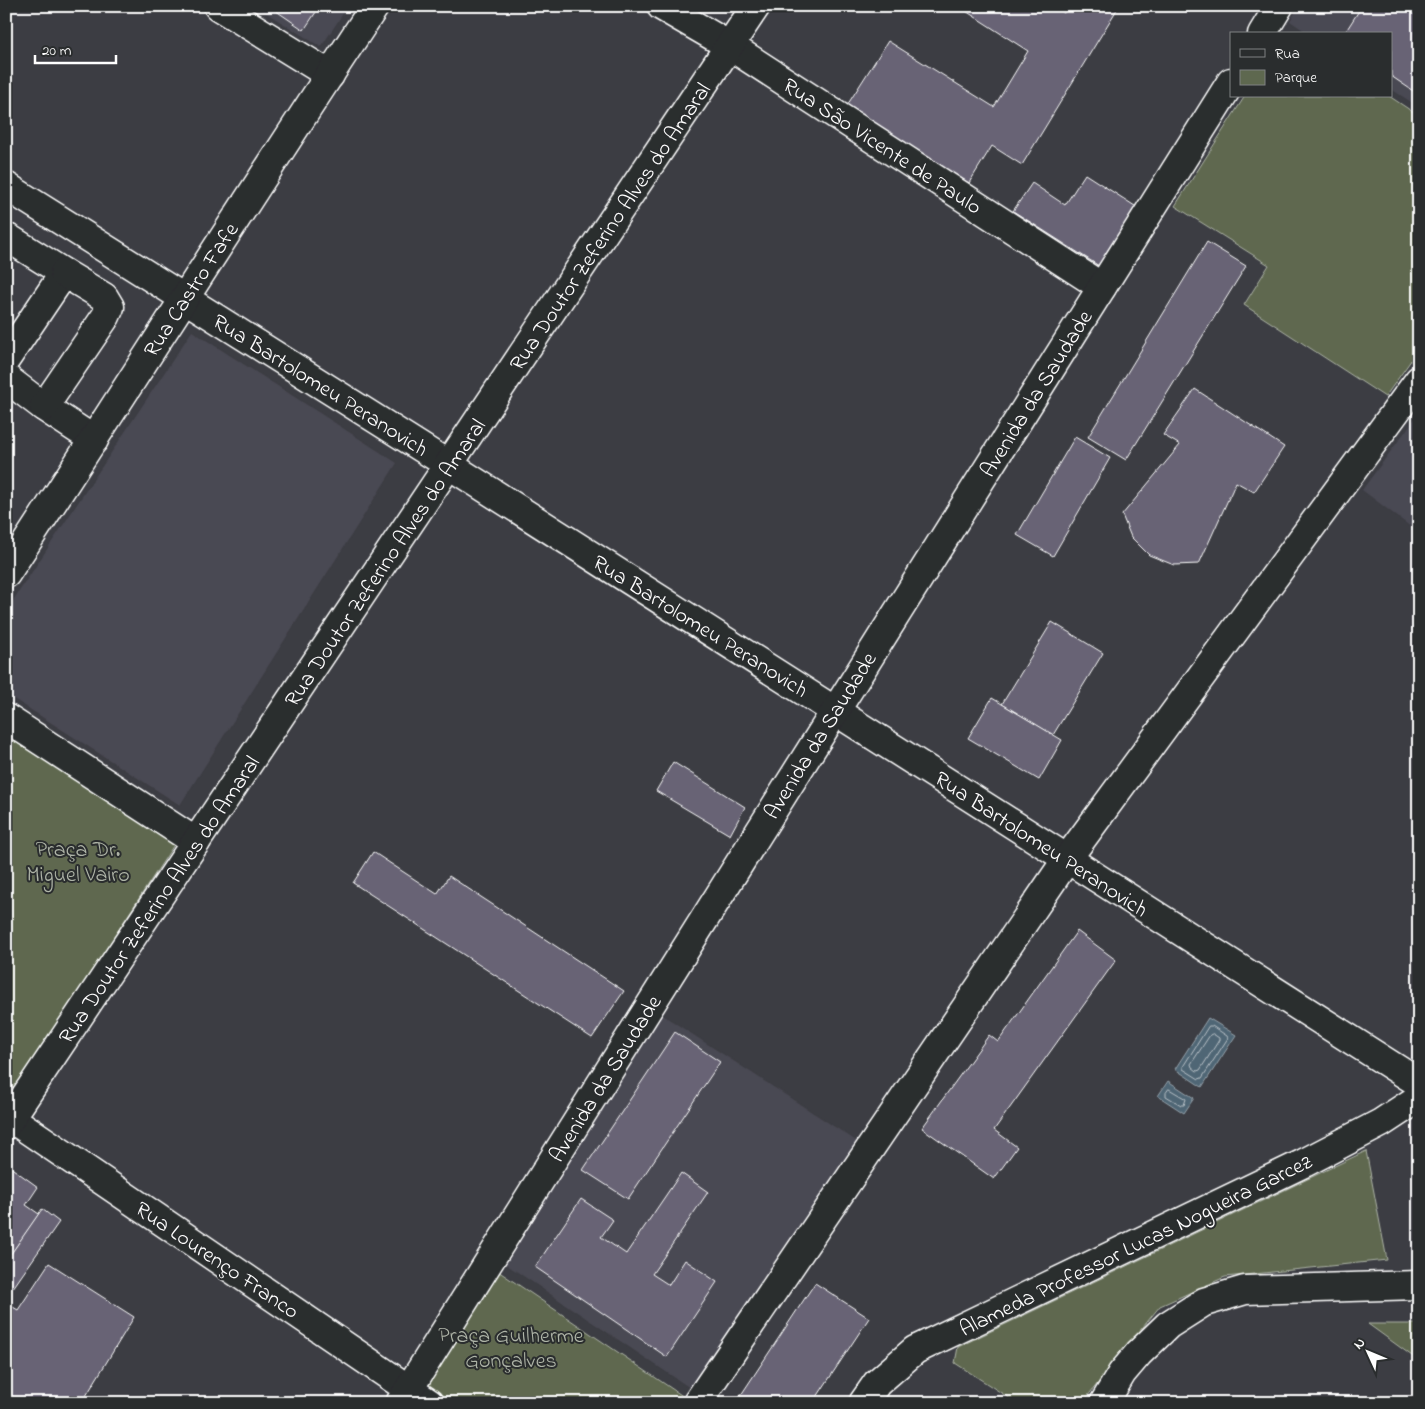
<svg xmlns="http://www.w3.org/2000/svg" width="1425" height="1409" viewBox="0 0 1425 1409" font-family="'Indie Flower',sans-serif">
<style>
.built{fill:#494852}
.green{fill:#5e684f;stroke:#aeb4a7}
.water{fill:#506675;stroke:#96a3ac}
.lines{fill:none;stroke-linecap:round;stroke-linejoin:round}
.shore{stroke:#b9c2c8;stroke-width:1}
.building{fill:#676374;stroke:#fff}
.minor-casing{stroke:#fff;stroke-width:31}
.major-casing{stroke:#fff;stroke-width:31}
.minor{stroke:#2a2d2e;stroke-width:28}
.major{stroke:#2a2d2e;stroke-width:28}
.labels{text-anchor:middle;stroke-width:4;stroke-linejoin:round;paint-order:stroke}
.street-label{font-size:22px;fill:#fff;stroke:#2a2d2e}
.park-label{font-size:22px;fill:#aeb4a7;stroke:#2a2d2e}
</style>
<rect width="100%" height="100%" fill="#3c3d43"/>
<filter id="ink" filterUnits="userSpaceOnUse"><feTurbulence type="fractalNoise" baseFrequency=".02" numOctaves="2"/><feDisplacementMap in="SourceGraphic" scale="10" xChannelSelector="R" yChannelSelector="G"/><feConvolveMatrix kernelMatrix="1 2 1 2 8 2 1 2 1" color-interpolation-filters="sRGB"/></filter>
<g filter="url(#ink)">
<g class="built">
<path d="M255,6h93l-27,41z"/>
<path d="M1299,6h120v101l-28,-18v-55h-82l-19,-13z"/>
<path d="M192,331l205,132 -217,342 -174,-111v-83z"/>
<path d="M1419,413v120l-57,-43z"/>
<path d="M658,1012l203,132 -168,246 -192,-129z"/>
</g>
<g class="green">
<path d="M1245,96h144l30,20v233l-34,48 -141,-92 25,-40 -94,-59z"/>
<path d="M6,727l171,113 -169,260 -2,-1z"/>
<path d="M1366,1151l21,109 -162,17 -65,29 -78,97h-65l-62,-40 3,-16z"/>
<path d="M495,1269l192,130 -2,4h-242l-23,-16z"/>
<path d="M1368,1324h51v37z"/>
</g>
<g class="water">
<path d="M1208,1018l28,17 -34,52 -27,-18z"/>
<path d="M1168,1081l26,17 -10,15 -26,-17z"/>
</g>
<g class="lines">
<g class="shore">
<path d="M1209,1026h3l15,10 1,2 -26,40 -3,1 -16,-10v-2z"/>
<path d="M1213,1034l6,4v2l-19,30 -3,1 -5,-4 -1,-3 19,-29z"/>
<path d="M1169,1089l17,10 -2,6h-3l-15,-9v-3z"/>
</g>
</g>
<g class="building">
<path d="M269,6h51l-16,24z"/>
<path d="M958,6h95l11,7 4,-7h51l-97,159 -30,-19 -23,37 -123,-76 42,-66 106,66 34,-56z"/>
<path d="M1362,6h57v89l-28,-19v-42h-47z"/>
<path d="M1085,174l53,34 -39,58 -86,-55 19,-28 33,22z"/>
<path d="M1207,242l39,24 -120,194 -38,-23z"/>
<path d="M1195,389l89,58 -30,45 -18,-10 -37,82 -25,1 -25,-10 -18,-18 -9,-22 58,-70 -17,-10z"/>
<path d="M1075,437l35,21 -57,98 -36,-21z"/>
<path d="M1052,622l51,31 -50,82 -51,-31z"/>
<path d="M992,698l70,42 -23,40 -71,-42z"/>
<path d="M673,762l72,45 -15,28 -74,-44z"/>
<path d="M373,852l64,42 12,-18 175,115 -32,47 -239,-155z"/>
<path d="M1077,931l39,29 -122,170 23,17 -23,32 -72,-51 67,-93 9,7z"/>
<path d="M675,1032l45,30 -92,137 -45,-29z"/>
<path d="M6,1164l32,23 -12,18 13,9 -33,47z"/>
<path d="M681,1173l27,19 -56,82 17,11 16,-25 32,22 -50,75 -132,-90 46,-68 32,21 -12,17 25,17z"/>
<path d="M42,1209l17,13 -46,66 -7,-4v-23z"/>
<path d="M49,1263l85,54 -48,79 11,7h-91v-100l12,7z"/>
<path d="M815,1283l54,35 -56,85h-73l-3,-2z"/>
</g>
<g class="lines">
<defs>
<g id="minor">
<path d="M218,6l112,69"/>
<path d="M661,6l69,40 372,241"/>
<path d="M6,186l443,279 970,618"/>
<path d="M6,239h4l54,34 -58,86"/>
<path d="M6,378l38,29 50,33"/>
<path d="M44,407l62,-91 4,-9 -6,-10 -40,-24"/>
<path d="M6,574c124,-189 244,-380 369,-568"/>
<path d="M6,718l190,124"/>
<path d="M6,1115l423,288"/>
<path d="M6,1125l750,-1119"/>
<path d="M697,1403l370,-544 352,-479"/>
<path d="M863,1403l14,-20 38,-33 389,-187 77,-40 38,-25"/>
<path d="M1104,1403l18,-30 17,-20 29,-28 36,-23 41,-12 174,-5"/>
</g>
<g id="major">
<path d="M1262,34l17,-28"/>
<path d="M400,1403l831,-1321"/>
</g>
</defs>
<use href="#minor" class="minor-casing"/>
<use href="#major" class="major-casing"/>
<use href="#minor" class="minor"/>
<use href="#major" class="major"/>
</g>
</g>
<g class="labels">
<g class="street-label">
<text transform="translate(883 145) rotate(33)" y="8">Rua São Vicente de Paulo</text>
<text transform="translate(609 226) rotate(-56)" y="8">Rua Doutor Zeferino Alves do Amaral</text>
<text transform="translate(190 289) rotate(-57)" y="8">Rua Castro Fafe</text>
<text transform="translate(321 384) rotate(32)" y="8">Rua Bartolomeu Peranovich</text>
<text transform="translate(1035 393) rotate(-58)" y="8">Avenida da Saudade</text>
<text transform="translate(384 562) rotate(-56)" y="8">Rua Doutor Zeferino Alves do Amaral</text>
<text transform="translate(701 625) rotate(32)" y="8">Rua Bartolomeu Peranovich</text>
<text transform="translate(819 735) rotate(-58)" y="8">Avenida da Saudade</text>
<text transform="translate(1042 843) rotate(33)" y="8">Rua Bartolomeu Peranovich</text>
<text transform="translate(158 899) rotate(-56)" y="8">Rua Doutor Zeferino Alves do Amaral</text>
<text transform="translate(604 1078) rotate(-58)" y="8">Avenida da Saudade</text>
<text transform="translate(1135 1244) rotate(-26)" y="8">Alameda Professor Lucas Nogueira Garcez</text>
<text transform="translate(218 1259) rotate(34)" y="8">Rua Lourenço Franco</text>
</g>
<g class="park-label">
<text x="78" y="856">Praça Dr.<tspan x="78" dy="25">Miguel Vairo</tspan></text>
<text x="511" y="1342">Praça Guilherme<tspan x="511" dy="25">Gonçalves</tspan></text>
</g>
</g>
<rect width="1425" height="1409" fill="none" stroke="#2a2d2e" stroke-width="25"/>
<rect x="12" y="12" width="1400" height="1384" fill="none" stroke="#fff" stroke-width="2" filter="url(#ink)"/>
<rect x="1230" y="32" width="162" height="65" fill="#2a2d2e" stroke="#7f8182"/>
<rect x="1240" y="49" width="25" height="8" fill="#2a2d2e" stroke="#7f8182"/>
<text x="1275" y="58" font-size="15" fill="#ffffff">Rua</text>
<rect x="1240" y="70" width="25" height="15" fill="#5e684f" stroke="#7f8182"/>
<text x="1275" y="82" font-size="15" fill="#ffffff">Parque</text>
<g transform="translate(1368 1352) rotate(314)" stroke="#2a2d2e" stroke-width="4" paint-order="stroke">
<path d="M0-4L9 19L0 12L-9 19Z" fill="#ffffff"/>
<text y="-8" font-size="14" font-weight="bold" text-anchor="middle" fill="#ffffff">N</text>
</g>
<path d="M35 55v8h81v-8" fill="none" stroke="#ffffff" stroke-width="2.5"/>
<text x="42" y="55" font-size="15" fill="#ffffff" stroke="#2a2d2e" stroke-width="4" paint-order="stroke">20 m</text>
</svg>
